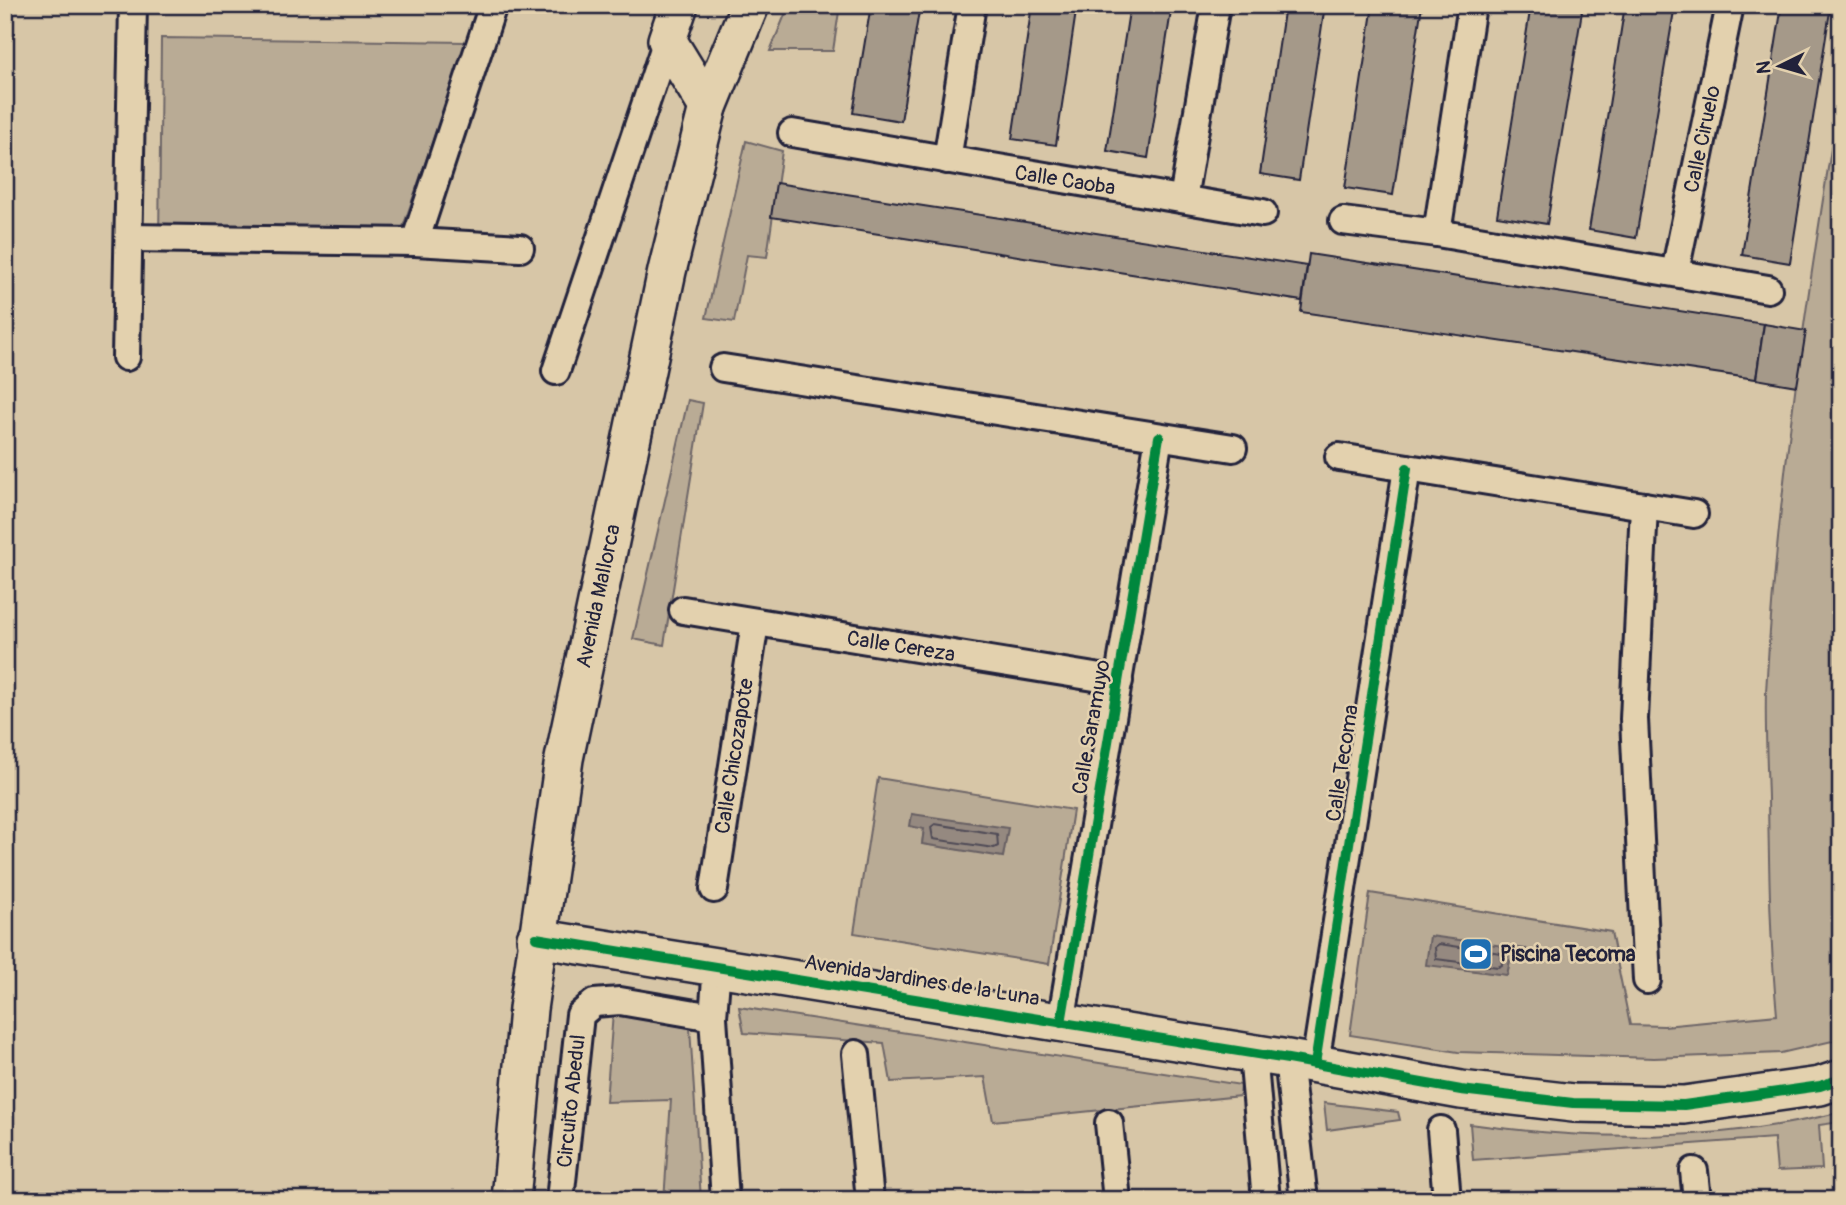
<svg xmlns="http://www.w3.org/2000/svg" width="1846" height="1205" viewBox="0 0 1846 1205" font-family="Pangolin,sans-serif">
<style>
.green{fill:#b9ab95;stroke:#6e6668;stroke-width:2;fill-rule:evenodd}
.water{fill:#958980;stroke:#676064;stroke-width:2}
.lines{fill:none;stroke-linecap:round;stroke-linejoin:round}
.shore{stroke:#504b57;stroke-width:2}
.building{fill:#a59989;stroke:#22223b;stroke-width:2}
.street-casing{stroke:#22223b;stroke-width:32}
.secondary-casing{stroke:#22223b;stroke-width:42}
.street{stroke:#e3d1ae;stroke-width:26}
.secondary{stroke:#e3d1ae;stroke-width:37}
.cycleway-casing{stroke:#e3d1ae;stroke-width:15}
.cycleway{stroke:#00873e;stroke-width:10}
.labels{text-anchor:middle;stroke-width:5;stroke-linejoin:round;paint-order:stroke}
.street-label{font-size:21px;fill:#22223b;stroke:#e3d1ae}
.poi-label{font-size:21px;font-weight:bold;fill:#22223b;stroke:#e3d1ae;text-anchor:start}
</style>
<rect width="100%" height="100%" fill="#d7c6a7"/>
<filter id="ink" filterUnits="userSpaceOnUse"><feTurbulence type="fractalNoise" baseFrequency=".0143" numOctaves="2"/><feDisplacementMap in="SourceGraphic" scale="14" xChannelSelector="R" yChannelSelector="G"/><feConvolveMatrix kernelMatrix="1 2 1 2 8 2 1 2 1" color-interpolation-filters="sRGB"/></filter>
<g filter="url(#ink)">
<g class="green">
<path d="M789,5h51l-7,46h-63z"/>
<path d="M161,38l306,4 -72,208 -236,-2z"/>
<path d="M1841,88v951l-60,14 -127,5 -196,-6 -108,-17 20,-142 241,39 19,93 34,1 113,-11c-7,-73 -8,-144 -9,-217 -1,-35 -3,-71 -2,-106 11,-202 42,-404 75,-604zM1526,949l-2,12 -14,-1 -3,15 -81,-11z"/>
<path d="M746,141l36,10 -15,106 -20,-2 -13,67 -28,-4z"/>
<path d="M688,400l15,3 -39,242 -31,-6z"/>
<path d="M878,778l195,32 -24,154 -195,-31zM1007,828l-4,28 -81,-12 2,-15z"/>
<path d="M739,1007l502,78 -1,11 -247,25 -8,-44 -94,5 -7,-39 -140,-10z"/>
<path d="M613,1013l77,15 11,172h-37l7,-100 -65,2z"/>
<path d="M1324,1103l74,9 2,8 -73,10z"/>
<path d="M1841,1112v10l-22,3 3,44 -45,2 -3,-33 -301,22 -3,-36c120,17 253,18 371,-12z"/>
</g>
<g class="water">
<path d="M912,814l96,14 -5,29 -81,-13 2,-15 -14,-3z"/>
<path d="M1430,936l96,13 -2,12 -14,-1 -3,15 -81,-10z"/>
</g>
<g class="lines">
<g class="shore">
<path d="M935,824l62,10 1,12 -4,2 -61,-9 -2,-12z"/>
<path d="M1439,944l62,9 1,12 -4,2 -62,-8 -1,-12z"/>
</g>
</g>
<g class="building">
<path d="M871,5h49l-19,116 -48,-8z"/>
<path d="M1032,5h45l-21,140 -44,-6z"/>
<path d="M1130,5h42l-24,153 -41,-7z"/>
<path d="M1285,5h40l-26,175 -39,-6z"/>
<path d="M1373,5h49l-29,190 -48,-7z"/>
<path d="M1531,5h52l-36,219 -50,-8z"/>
<path d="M1625,5h50l-39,233 -47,-8z"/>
<path d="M1782,5h49l-41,258 -48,-8z"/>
<path d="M776,183l531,83 -5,35 -531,-84z"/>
<path d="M1309,254l455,70 -8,55 -455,-67z"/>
<path d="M1764,324l42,7 -9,55 -41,-7z"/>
</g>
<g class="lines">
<defs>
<g id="street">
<path d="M792,133l471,80"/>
<path d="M947,160l25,-155"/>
<path d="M1183,199l33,-194"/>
<path d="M1343,221l94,12 331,56"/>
<path d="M1437,233l35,-228"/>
<path d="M130,238l285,4 105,6"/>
<path d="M415,242l78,-237"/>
<path d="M1675,272l55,-267"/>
<path d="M126,357l7,-352"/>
<path d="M723,368l510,80"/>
<path d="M556,371l111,-331"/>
<path d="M1339,457l355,57"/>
<path d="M1644,506l-10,213 13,261"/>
<path d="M683,610l436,71"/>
<path d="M714,889l41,-266"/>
<path d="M717,966l-4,51 12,183"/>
<path d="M1061,1023l98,-586"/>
<path d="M856,1054l14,146"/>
<path d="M1253,1054l13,146"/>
<path d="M1288,1059l16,141"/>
<path d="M1315,1064l92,-596"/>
<path d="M1109,1123l8,77"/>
<path d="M1441,1130l6,70"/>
<path d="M1694,1171l3,29"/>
<path d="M560,1200l20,-185 14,-12 26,-2 93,16"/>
</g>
<g id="secondary">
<path d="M679,5l-12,35 41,67"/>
<path d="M536,938l752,121 173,31 112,13 111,2 136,-19 21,-7"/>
<path d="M511,1200l17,-191 36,-250 103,-488 41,-164 42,-102"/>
</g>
</defs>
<use href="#street" class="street-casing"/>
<use href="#secondary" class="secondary-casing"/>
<use href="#street" class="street"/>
<use href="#secondary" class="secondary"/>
<defs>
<g id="cycleway">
<path d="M536,938l752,121 173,31 112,13 111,2 136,-19 21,-7"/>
<path d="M1061,1023l98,-586"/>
<path d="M1315,1064l92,-596"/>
</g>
</defs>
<use href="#cycleway" class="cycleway-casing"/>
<use href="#cycleway" class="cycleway"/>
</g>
</g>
<defs>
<symbol id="stadium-square" viewBox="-11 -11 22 22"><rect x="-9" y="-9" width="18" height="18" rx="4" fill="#1f6fb2" stroke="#e3d1ae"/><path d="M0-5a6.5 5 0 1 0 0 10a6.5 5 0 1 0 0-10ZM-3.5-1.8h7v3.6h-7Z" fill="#fff"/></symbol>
</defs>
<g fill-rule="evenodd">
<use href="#stadium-square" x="1457" y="935" width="38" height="38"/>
</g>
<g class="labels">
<g class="street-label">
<text transform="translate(1702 139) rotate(-78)" y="7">Calle Ciruelo</text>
<text transform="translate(1065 180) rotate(9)" y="7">Calle Caoba</text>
<text transform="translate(598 596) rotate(-78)" y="7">Avenida Mallorca</text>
<text transform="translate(901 646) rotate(9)" y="7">Calle Cereza</text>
<text transform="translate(1091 727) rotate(-80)" y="7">Calle Saramuyo</text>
<text transform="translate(734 756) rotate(-81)" y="7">Calle Chicozapote</text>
<text transform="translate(1342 763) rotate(-81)" y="7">Calle Tecoma</text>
<text transform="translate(922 980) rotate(9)" y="7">Avenida Jardines de la Luna</text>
<text transform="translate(571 1101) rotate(-84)" y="7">Circuito Abedul</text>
</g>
<g class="poi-label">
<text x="1500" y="961">Piscina Tecoma</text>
</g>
</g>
<rect width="1846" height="1205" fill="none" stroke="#e3d1ae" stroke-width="28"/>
<rect x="14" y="14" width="1818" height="1177" fill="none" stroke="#22223b" stroke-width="2.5" filter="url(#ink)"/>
<g transform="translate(1780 66) rotate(265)" stroke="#e3d1ae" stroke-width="5" paint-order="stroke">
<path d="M0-5L12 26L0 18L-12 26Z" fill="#22223b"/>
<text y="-10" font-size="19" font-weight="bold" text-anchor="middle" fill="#22223b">N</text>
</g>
</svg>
